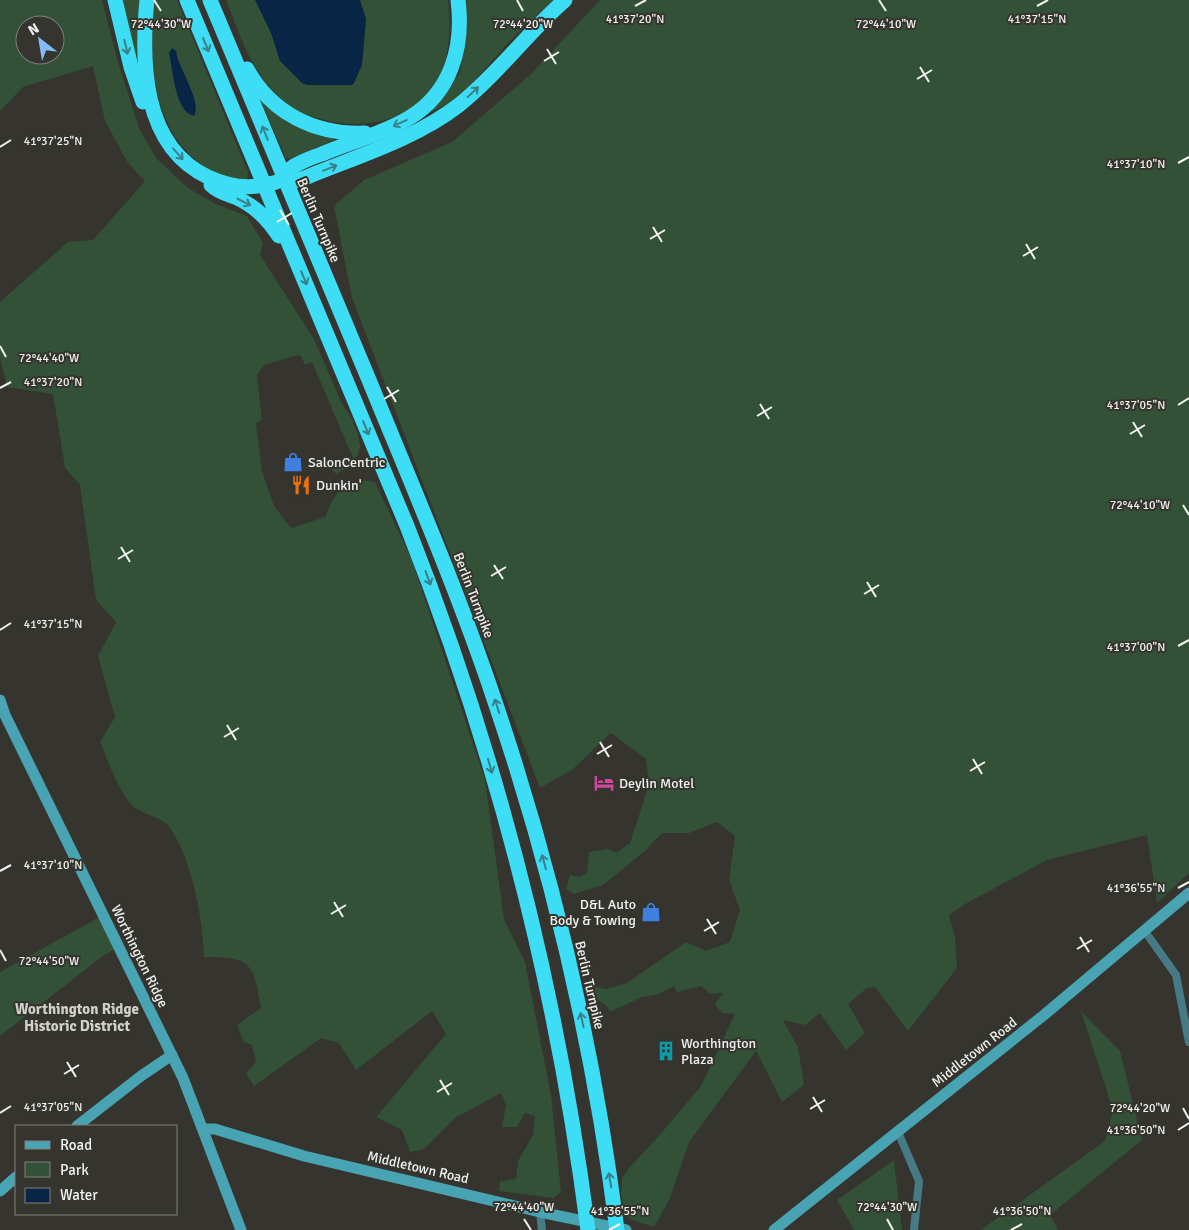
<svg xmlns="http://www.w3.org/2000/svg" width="1189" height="1230" viewBox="0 0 1189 1230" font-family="Signika,sans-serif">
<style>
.green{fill:#325137;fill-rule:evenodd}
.water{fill:#082546}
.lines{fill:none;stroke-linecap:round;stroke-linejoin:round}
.street{stroke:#467b85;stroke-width:8}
.secondary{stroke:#48a3b3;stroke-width:11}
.highway{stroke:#3eddf6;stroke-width:15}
.oneway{stroke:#398089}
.ticks{fill:none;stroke:#f2f2ee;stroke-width:2}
.labels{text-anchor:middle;stroke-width:4;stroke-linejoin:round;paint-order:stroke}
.street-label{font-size:14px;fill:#f2f2ee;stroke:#35342f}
.poi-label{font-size:14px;fill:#f2f2ee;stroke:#35342f;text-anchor:start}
.neighbourhood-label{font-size:15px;font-weight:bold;fill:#d1d0ca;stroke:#35342f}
.ticks-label{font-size:12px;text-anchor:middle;fill:#f2f2ee;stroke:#35342f;stroke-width:4;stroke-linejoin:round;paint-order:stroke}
</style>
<rect width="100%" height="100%" fill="#35342f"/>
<g class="green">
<path d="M0,0h102l16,62 21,66 17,30 32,30 28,16 31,12 16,27 -3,12 54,84 27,63 11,17 6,15 2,13 -2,8 -10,12 -12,7 -4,-5 21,-11 -41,-96 -7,3 -4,-9 -3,-1 -34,10 -7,10 5,45 -6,3 6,48 12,35 17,22 34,-11c10,-25 21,-41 50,-35l37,78 73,220 19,139 21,43 26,133 10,97 -7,6 -55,-7 1,-10 16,-2 2,-18 15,-26 2,-19 -10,-3 -8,14h-15l4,-22 -5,-12 -46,25 -31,31 -14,3 -8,-22 -26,-13 70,-83 -14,-23 -76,59 -17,-27 -18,-5 -67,48 -8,-13 10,-11 -4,-17 -8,-3 -7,-17 24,-17c-8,-45 -9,-51 -57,-51 -1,-37 -12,-98 -34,-129 -8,-12 -29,-13 -39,-24 -13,-14 -23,-43 -31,-62l15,-25 -17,-61 18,-34 -20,-22 -16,-115 -15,-17 -12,-74 -46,-7 -7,-29v-56l68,-60 25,-2 52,-59 -17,-18 -23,-42 -12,-55 -70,21 -23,24zM25,25h30v30h-30z"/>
<path d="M122,0h19l-4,74z"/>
<path d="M155,0h22l71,172 -1,7c-18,1 -35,-6 -49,-17 -48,-39 -49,-105 -43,-162z"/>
<path d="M226,0h222c3,25 2,55 -9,79 -19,39 -71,51 -110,42 -14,-3 -34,-9 -45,-19 -31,-26 -44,-66 -58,-102z"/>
<path d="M464,0h90l-45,42 -50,56 -29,15 30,-41 6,-41z"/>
<path d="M600,0h589v873l-32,30 -10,-68 -100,25 -80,43 -18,12 6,22 2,31 -49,63 -33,-44 -8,1 -19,16 17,29 -19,17 -26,-37 -15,12 -22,-5 15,27 6,38 -22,17 -26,-51 -67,91 -19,56 -16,29 -22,-7 -7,-5 -4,-21 1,-16 7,-10 28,-30 44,-52 34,-72 -13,-1 -7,-9 8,-11 -13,1 -9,-8 -24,6 -3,-6 -18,9 -14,2 -32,15 -4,-7 -13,-7 -2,-12 16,3 20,-6 59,-41 20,9 24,-9 10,-32 -11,-30 6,-44 -18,-14 -28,11h-27l-17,18 -42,34 -29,9 -8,-5 4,-14 9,2 8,-4 2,-21 19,-3 8,4 14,-10 19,-58 -3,-26 -35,-26 -39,37 -32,18 -188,-490 -18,-92 30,-26 88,-38 80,-69z"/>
<path d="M259,98l74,38 1,4 -44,19 -4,-1z"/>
<path d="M107,913l15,33 -18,9 -104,81v-64z"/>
<path d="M1081,1011l39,40 22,89 -92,75 8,15h-77l124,-89 8,-31z"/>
<path d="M894,1160l8,70h-48l-17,-30z"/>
</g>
<g class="water">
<path d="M255,0h105l6,19 -4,46 -8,18 -2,2h-44l-6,-2 -22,-22 -9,-28z"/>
<path d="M172,48l4,3c2,17 27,52 18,65 -19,-4 -21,-46 -25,-63z"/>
</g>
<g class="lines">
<g class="street">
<path d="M1144,930l32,45 13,67"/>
<path d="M898,1132l21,49 -5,49"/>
<path d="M540,1212l2,18"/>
</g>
<g class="secondary">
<path d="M0,700l5,15 178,363 58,152"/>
<path d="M77,1126l64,-50 31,-21"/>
<path d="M204,1129h11l89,27 236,56 86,18"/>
<path d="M0,1191l16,-14"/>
<path d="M774,1230l270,-215 145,-122"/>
</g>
<g class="highway">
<path d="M115,0l16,67 12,35"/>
<path d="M147,0c-6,62 -5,146 61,177 17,8 37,12 56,8 5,-1 17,-3 20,-8 4,-4 5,-8 10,-11 9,-5 19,-9 28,-12 28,-12 61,-20 87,-36 42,-25 55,-71 49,-118"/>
<path d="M187,0l220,526c89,225 150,463 181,704"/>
<path d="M210,0c53,127 106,253 159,380 43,105 88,209 124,316 59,173 101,353 124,534"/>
<path d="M247,69c24,44 68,66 118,64"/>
<path d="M284,178l11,3 12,-4c51,-21 108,-38 152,-72 39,-31 69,-73 106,-105"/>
<path d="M211,185c7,7 16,9 24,12 20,9 32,21 44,39"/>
</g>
</g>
<defs><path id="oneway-shaft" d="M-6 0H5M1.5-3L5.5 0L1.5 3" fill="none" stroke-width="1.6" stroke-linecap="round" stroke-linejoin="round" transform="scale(1.25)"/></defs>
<g class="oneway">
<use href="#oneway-shaft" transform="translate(206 45) rotate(67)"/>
<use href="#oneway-shaft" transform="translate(126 47) rotate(77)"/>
<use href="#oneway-shaft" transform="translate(473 92) rotate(-43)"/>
<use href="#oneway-shaft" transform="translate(400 123) rotate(155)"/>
<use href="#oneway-shaft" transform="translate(265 133) rotate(-112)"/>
<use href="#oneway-shaft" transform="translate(178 154) rotate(48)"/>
<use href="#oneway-shaft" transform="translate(330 168) rotate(-22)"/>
<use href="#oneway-shaft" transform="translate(244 202) rotate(27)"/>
<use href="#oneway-shaft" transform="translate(304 278) rotate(67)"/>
<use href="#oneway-shaft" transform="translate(366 428) rotate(67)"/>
<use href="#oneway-shaft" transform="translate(428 578) rotate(70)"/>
<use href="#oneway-shaft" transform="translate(497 706) rotate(-108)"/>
<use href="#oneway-shaft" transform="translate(490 766) rotate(74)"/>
<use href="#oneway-shaft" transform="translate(544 862) rotate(-105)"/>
<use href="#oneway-shaft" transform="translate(582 1020) rotate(-102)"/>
<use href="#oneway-shaft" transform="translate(610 1180) rotate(-99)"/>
</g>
<path class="ticks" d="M154,0l7,11M517,0l6,11M879,0l7,11M635,6l11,-6M1037,6l11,-6M547,49l9,15M544,61l15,-9M920,67l9,15M917,79l15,-9M0,147l11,-7M1178,163l11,-6M280,210l9,15M277,222l15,-9M653,227l9,15M650,239l15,-9M1026,244l9,15M1023,256l15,-9M0,346l6,11M387,387l9,15M0,388l11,-6M384,399l15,-9M760,404l9,15M1178,405l11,-7M757,416l15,-9M1133,422l9,15M1130,434l15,-9M1183,505l6,10M121,547l9,15M118,559l15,-9M494,565l9,14M491,576l15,-9M867,582l9,15M864,594l15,-9M0,630l11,-7M1178,646l11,-6M227,725l9,15M224,737l15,-9M600,742l9,15M597,754l15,-9M973,759l9,15M970,771l15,-9M0,871l11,-6M1178,888l11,-6M334,902l9,15M331,914l15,-9M707,919l9,15M704,931l15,-9M1080,937l9,15M1077,949l15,-9M0,950l6,11M67,1062l9,15M64,1074l15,-9M440,1080l9,15M437,1092l15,-9M813,1097l9,15M1183,1108l6,11M810,1109l15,-9M0,1113l11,-7M1178,1130l11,-7M524,1219l7,11M887,1219l6,11M609,1230l11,-6M1011,1230l11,-6"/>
<defs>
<symbol id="shop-bare" viewBox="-9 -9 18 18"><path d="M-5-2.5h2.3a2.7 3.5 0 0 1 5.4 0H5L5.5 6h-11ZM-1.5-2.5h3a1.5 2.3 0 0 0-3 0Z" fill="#3f7fe0" stroke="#35342f" stroke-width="2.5" paint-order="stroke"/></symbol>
<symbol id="restaurant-bare" viewBox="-9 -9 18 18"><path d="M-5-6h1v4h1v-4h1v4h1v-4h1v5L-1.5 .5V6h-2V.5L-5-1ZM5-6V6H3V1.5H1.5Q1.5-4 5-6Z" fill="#e8710a" stroke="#35342f" stroke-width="2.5" paint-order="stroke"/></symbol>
<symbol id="hotel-bare" viewBox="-9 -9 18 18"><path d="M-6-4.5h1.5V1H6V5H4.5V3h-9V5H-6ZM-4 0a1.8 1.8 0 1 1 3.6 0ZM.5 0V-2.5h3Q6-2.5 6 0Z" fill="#d1479c" stroke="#35342f" stroke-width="2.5" paint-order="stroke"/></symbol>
<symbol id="building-bare" viewBox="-9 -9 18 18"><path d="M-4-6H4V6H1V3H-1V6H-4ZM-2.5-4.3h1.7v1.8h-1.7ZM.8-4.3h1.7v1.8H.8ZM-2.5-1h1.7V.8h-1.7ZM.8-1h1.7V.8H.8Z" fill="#0f9aa8" stroke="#35342f" stroke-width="2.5" paint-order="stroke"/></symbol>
</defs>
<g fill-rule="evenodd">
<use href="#shop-bare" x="279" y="448" width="28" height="28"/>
<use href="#restaurant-bare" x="287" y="471" width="28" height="28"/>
<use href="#hotel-bare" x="590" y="769" width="28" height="28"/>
<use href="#shop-bare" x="637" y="898" width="28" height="28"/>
<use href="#building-bare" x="652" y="1037" width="28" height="28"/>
</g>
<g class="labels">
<g class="street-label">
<text transform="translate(319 220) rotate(67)" y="5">Berlin Turnpike</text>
<text transform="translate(474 595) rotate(69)" y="5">Berlin Turnpike</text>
<text transform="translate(140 956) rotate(64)" y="5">Worthington Ridge</text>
<text transform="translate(590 985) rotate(77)" y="5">Berlin Turnpike</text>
<text transform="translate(974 1052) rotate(-38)" y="5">Middletown Road</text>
<text transform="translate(418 1167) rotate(13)" y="5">Middletown Road</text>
</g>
<g class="poi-label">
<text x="308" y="467">SalonCentric</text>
<text x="316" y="490">Dunkin'</text>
<text x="619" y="788">Deylin Motel</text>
<text x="636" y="909" text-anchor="end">D&amp;L Auto<tspan x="636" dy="16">Body &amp; Towing</tspan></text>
<text x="681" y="1048">Worthington<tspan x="681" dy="16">Plaza</tspan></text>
</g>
<g class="neighbourhood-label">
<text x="77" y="1014">Worthington Ridge<tspan x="77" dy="17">Historic District</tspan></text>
</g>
</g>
<g class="ticks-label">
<text x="635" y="23">41°37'20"N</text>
<text x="1037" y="23">41°37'15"N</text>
<text x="161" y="28">72°44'30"W</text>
<text x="523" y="28">72°44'20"W</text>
<text x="886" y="28">72°44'10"W</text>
<text x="53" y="145">41°37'25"N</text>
<text x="1136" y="168">41°37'10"N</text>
<text x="49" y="362">72°44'40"W</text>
<text x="53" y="386">41°37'20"N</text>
<text x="1136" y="409">41°37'05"N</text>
<text x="1140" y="509">72°44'10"W</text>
<text x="53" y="628">41°37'15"N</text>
<text x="1136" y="651">41°37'00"N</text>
<text x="53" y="869">41°37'10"N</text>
<text x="1136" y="892">41°36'55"N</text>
<text x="49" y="965">72°44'50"W</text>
<text x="53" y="1111">41°37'05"N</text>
<text x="1140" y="1112">72°44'20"W</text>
<text x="1136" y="1134">41°36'50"N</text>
<text x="524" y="1211">72°44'40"W</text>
<text x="887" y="1211">72°44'30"W</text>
<text x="620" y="1215">41°36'55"N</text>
<text x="1022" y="1215">41°36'50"N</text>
</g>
<rect x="15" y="1125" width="162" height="90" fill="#35342f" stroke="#81807b"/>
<rect x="25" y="1141" width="25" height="8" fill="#48a3b3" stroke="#81807b"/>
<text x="60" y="1150" font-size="15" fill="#f2f2ee">Road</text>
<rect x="25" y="1162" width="25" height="15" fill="#325137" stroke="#81807b"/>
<text x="60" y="1175" font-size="15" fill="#f2f2ee">Park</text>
<rect x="25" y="1188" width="25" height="15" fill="#082546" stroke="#81807b"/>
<text x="60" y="1200" font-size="15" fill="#f2f2ee">Water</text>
<g transform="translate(40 40) rotate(329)"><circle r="24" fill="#35342f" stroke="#81807b"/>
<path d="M0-4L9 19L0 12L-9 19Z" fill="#87bbfb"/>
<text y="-8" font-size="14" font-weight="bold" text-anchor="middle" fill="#f2f2ee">N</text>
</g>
</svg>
